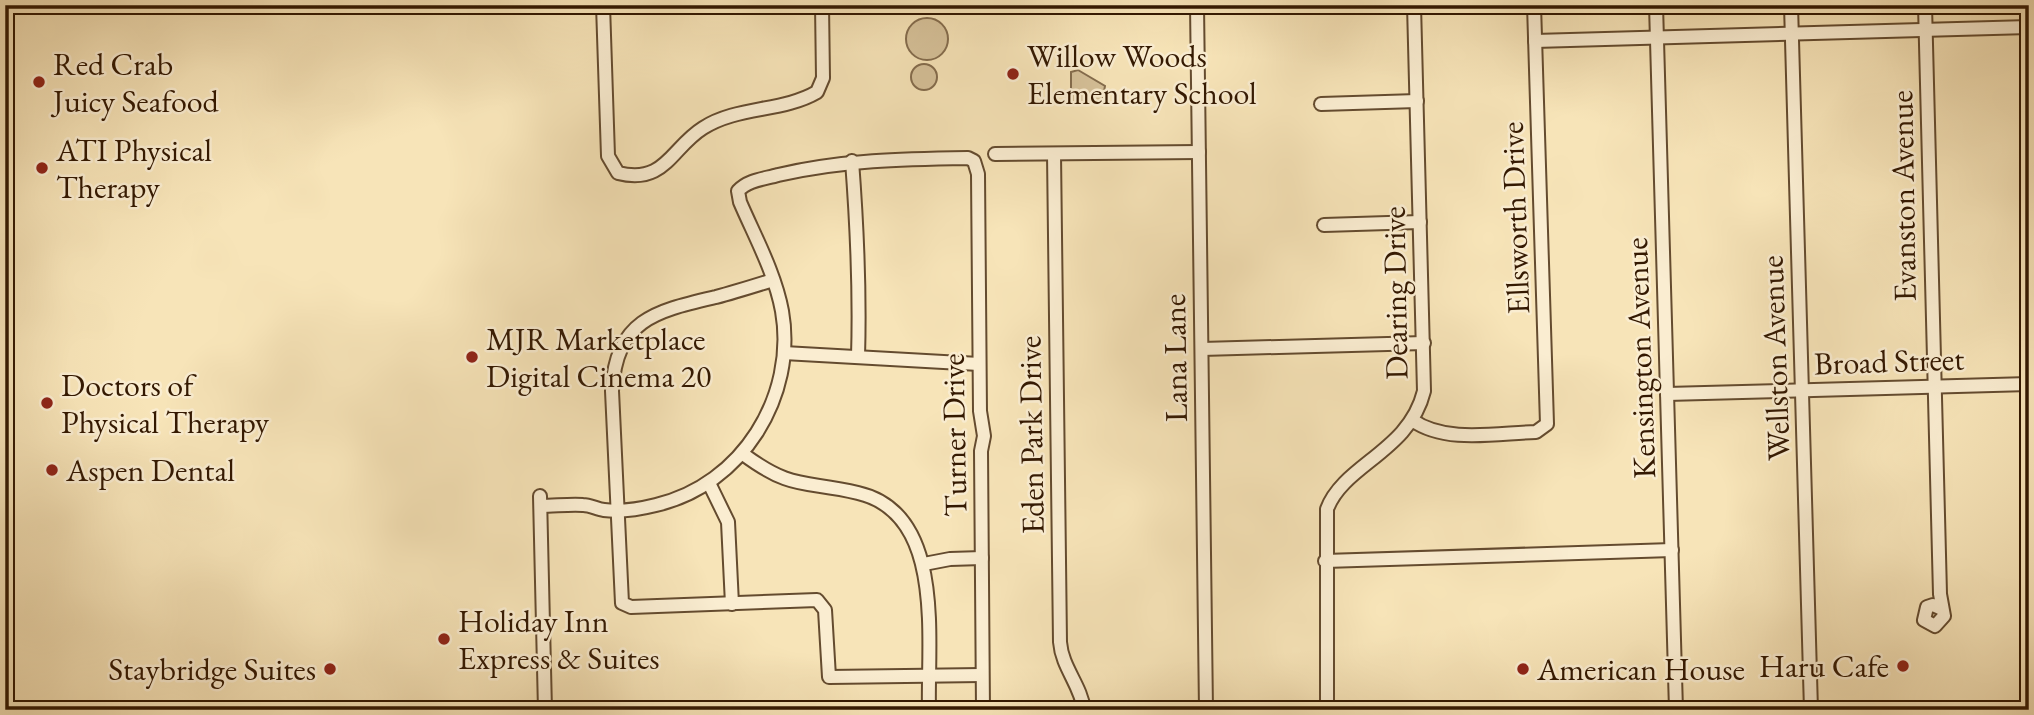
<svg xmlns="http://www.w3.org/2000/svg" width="2034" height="715" viewBox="0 0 2034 715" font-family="'EB Garamond',serif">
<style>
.green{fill:#d6c199;stroke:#846c4d;stroke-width:2}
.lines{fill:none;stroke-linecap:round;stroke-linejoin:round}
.minor-casing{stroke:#644b2f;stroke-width:16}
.minor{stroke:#faedd1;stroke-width:12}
.poi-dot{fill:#8f2418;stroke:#faedd1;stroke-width:2.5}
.labels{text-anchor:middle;stroke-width:5;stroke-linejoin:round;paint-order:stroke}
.poi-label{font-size:32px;fill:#331801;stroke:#faedd1;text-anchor:start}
.street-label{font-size:32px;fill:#331801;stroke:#faedd1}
</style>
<rect width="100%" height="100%" fill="#f7e4b8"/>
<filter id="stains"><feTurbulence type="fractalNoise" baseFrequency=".00286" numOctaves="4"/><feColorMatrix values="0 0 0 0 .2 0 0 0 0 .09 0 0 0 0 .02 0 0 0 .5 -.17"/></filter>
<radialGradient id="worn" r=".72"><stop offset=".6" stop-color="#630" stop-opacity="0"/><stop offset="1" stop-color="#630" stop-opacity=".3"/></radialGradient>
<g class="green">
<circle cx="927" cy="39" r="21"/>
<circle cx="924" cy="77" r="13"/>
<path d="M1078,70l27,16 -3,16 -31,1v-31z"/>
</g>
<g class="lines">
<defs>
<g id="minor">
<path d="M603,5l5,151 10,17c47,12 53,-25 85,-45 34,-22 80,-16 114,-36l6,-14 -1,-73"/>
<path d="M1197,5l9,705"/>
<path d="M1656,5l20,705"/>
<path d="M1791,5l20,705"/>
<path d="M1925,5l15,589 4,22 -9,10 -11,-6 3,-13 6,-2 9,4"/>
<path d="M1535,41l494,-14"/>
<path d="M1321,104l96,-3"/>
<path d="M995,154l204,-2"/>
<path d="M1054,154l6,488c2,26 21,43 24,68"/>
<path d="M852,161c5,65 8,131 6,196"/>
<path d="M1324,225l96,-3"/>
<path d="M773,280c-19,6 -38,12 -57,17 -60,14 -100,22 -104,94l10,212 9,4 186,-7 8,10 4,67 153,-2"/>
<path d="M1202,349l222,-6"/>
<path d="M784,353l195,11"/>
<path d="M1667,394l362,-10"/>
<path d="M1412,420c34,24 85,13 124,12l11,-8 -13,-419"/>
<path d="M743,454c50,37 61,26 115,39 88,20 69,148 71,217"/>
<path d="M709,483l19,39 4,82"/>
<path d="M540,496l5,214"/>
<path d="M541,506c14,0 28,-2 42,-1 7,0 14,4 21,5 16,2 36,-1 52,-5 86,-20 141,-109 126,-194 -7,-38 -27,-74 -42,-109l-2,-11c10,-11 26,-12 40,-16 64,-15 125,-16 190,-17l6,3 4,13 2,237 4,25 -3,15 2,259"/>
<path d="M1325,561l347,-11"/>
<path d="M924,564l26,-5 32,-1"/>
<path d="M1327,710v-201c17,-45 82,-57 97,-118l-10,-386"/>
</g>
</defs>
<use href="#minor" class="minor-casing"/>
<use href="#minor" class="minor"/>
</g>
<g class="poi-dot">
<circle cx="1013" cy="74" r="7"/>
<circle cx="39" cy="82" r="7"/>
<circle cx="42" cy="168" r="7"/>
<circle cx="472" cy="357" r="7"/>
<circle cx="47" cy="403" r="7"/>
<circle cx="52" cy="470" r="7"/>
<circle cx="444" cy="639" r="7"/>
<circle cx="1903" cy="666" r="7"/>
<circle cx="330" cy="669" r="7"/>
<circle cx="1523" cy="669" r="7"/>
</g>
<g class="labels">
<g class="poi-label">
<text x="1027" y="67">Willow Woods<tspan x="1027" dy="37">Elementary School</tspan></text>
<text x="53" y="75">Red Crab<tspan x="53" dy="37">Juicy Seafood</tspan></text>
<text x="56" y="161">ATI Physical<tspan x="56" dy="37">Therapy</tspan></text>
<text x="486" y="350">MJR Marketplace<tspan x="486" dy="37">Digital Cinema 20</tspan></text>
<text x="61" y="396">Doctors of<tspan x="61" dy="37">Physical Therapy</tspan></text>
<text x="66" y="481">Aspen Dental</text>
<text x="458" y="632">Holiday Inn<tspan x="458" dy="37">Express &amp; Suites</tspan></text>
<text x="1889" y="677" text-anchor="end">Haru Cafe</text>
<text x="316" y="680" text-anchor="end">Staybridge Suites</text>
<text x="1537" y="680">American House</text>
</g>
<g class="street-label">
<text transform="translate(1903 196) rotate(-91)" y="11">Evanston Avenue</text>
<text transform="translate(1515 218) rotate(-92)" y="11">Ellsworth Drive</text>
<text transform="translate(1395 293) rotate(-91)" y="11">Dearing Drive</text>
<text transform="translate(1175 358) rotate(-91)" y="11">Lana Lane</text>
<text transform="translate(1640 358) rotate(-92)" y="11">Kensington Avenue</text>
<text transform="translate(1775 358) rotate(-92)" y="11">Wellston Avenue</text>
<text transform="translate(1889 361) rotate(-2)" y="11">Broad Street</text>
<text transform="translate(954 435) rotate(-91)" y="11">Turner Drive</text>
<text transform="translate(1031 435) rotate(-91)" y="11">Eden Park Drive</text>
</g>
</g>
<rect width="2034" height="715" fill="none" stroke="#f7e4b8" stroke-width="28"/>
<rect x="7" y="7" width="2020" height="701" fill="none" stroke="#331801" stroke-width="3.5"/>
<rect x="14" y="14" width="2006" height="687" fill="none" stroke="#331801" stroke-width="2"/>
<rect width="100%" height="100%" filter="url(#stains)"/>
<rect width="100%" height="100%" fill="url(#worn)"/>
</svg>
